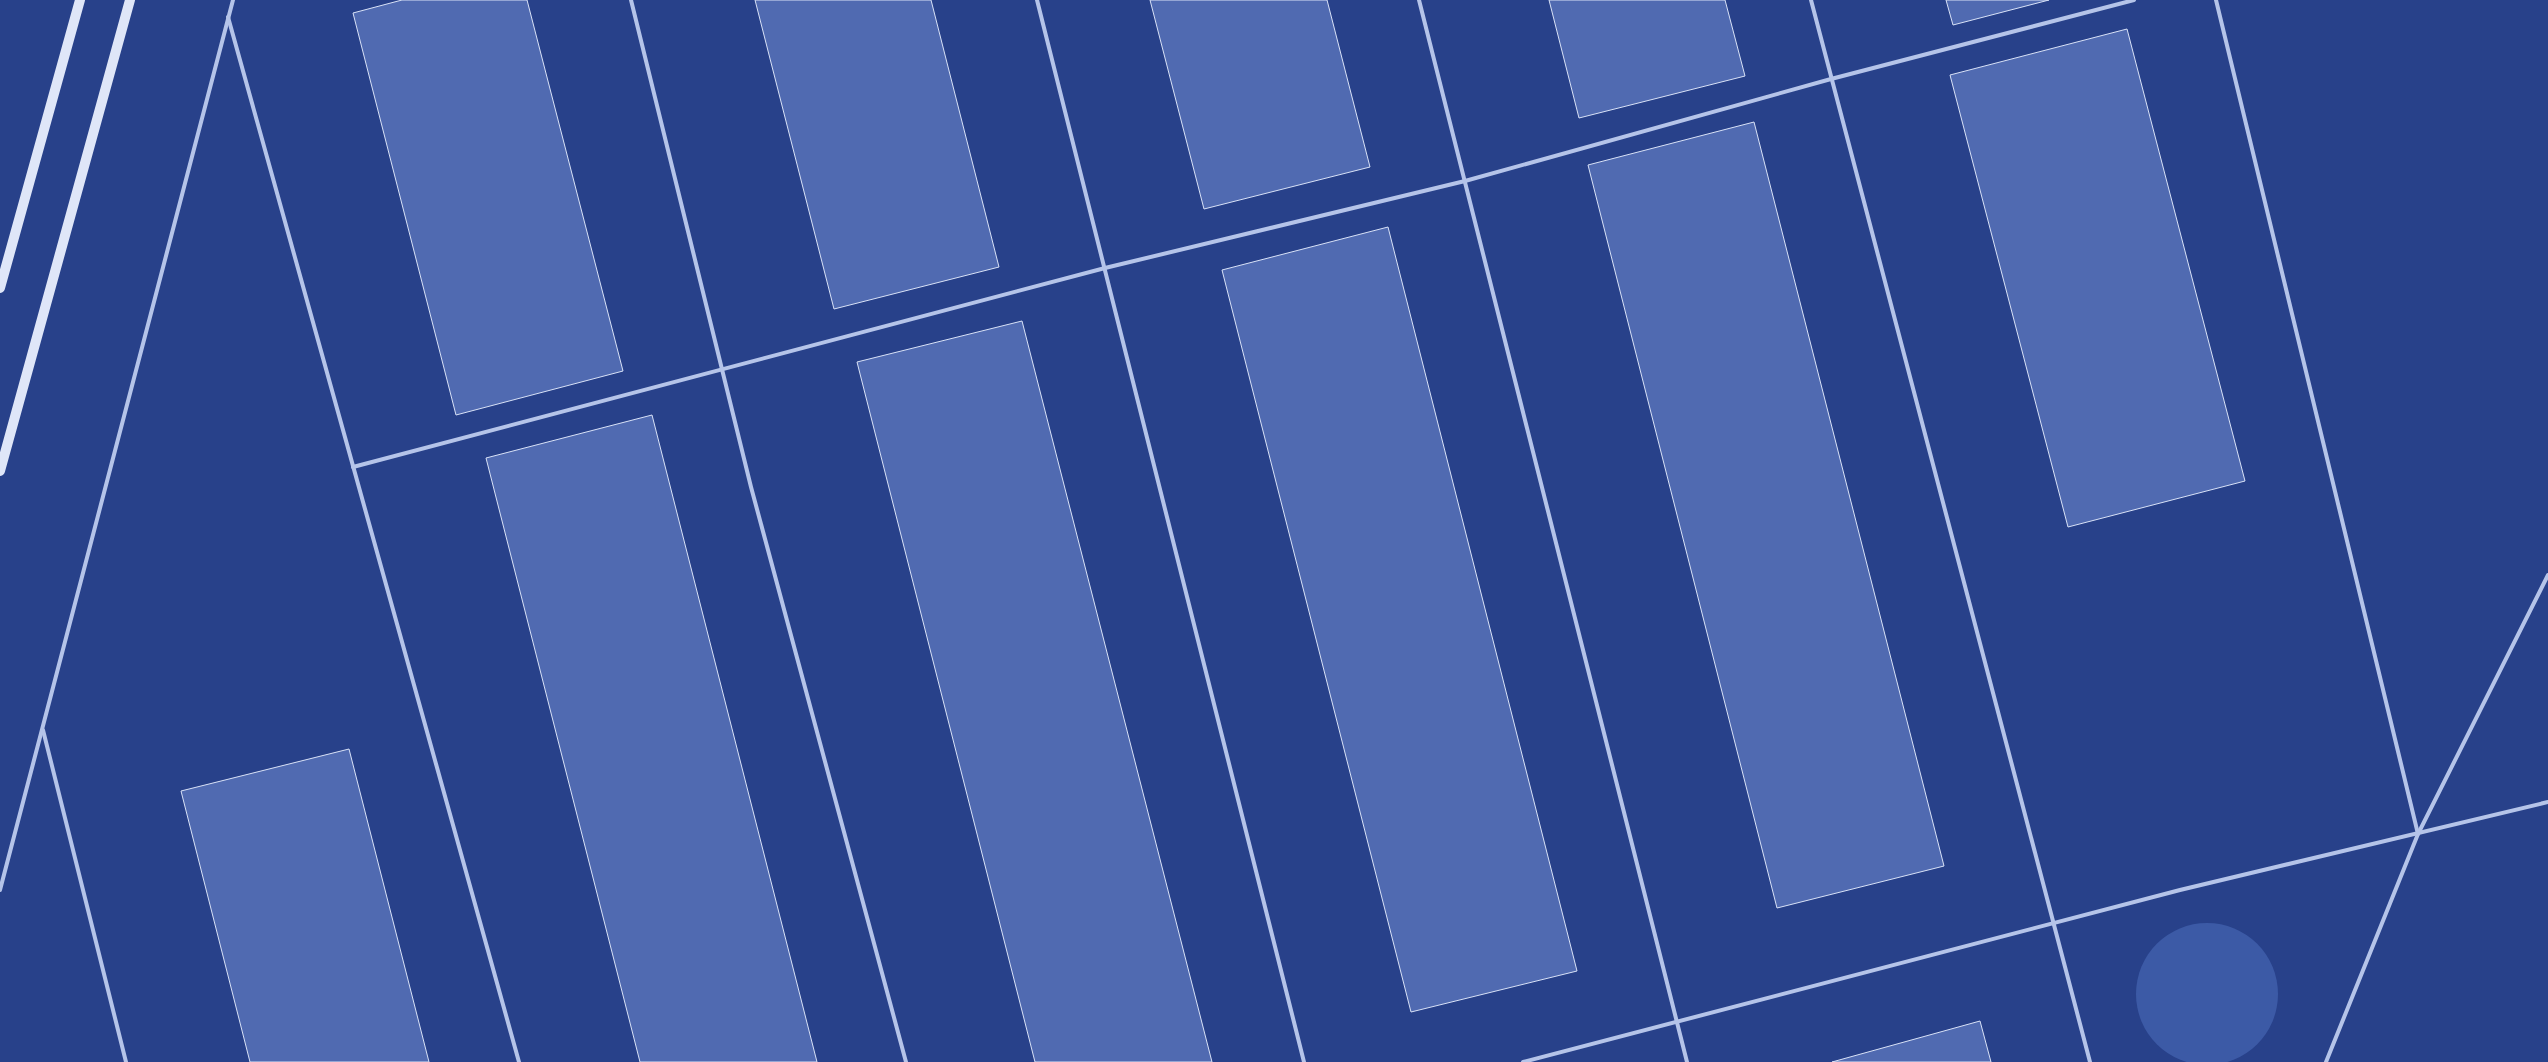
<svg xmlns="http://www.w3.org/2000/svg" width="2548" height="1062" viewBox="0 0 2548 1062" font-family="'Work Sans',sans-serif">
<style>
.green{fill:#3c5aa6}
.building{fill:#506ab1;stroke:#d9e2f7}
.lines{fill:none;stroke-linecap:round;stroke-linejoin:round}
.lane{stroke:#b5c4e9;stroke-width:4}
.secondary{stroke:#dfe6f8;stroke-width:10}
</style>
<rect width="100%" height="100%" fill="#28418a"/>
<circle class="green" cx="2207" cy="994" r="71"/>
<g class="building">
<path d="M402,0h125l96,371 -167,44 -103,-402z"/>
<path d="M755,0h176l68,267 -165,42z"/>
<path d="M1150,0h177l43,167 -166,42z"/>
<path d="M1549,0h176l20,76 -166,42z"/>
<path d="M1946,0h103l-96,25z"/>
<path d="M2127,29l118,452 -177,46 -118,-452z"/>
<path d="M1754,122l190,744 -167,42 -189,-743z"/>
<path d="M1388,227l189,744 -166,41 -189,-742z"/>
<path d="M1022,321l190,741h-177l-178,-700z"/>
<path d="M652,415l165,647h-177l-154,-604z"/>
<path d="M349,749l80,313h-179l-69,-271z"/>
<path d="M1980,1021l11,41h-159z"/>
</g>
<g class="lines">
<g class="lane">
<path d="M631,0l120,487 155,575"/>
<path d="M1037,0l267,1062"/>
<path d="M1419,0l268,1062"/>
<path d="M1811,0l279,1062"/>
<path d="M2216,0l202,834"/>
<path d="M228,17l291,1045"/>
<path d="M353,467l752,-199 360,-87 366,-102 303,-79"/>
<path d="M43,730l83,332"/>
<path d="M0,890l233,-890"/>
<path d="M1523,1062l657,-172 368,-88"/>
<path d="M2326,1062l92,-228 130,-259"/>
</g>
<g class="secondary">
<path d="M0,288l80,-288"/>
<path d="M0,471l130,-471"/>
</g>
</g>
</svg>
